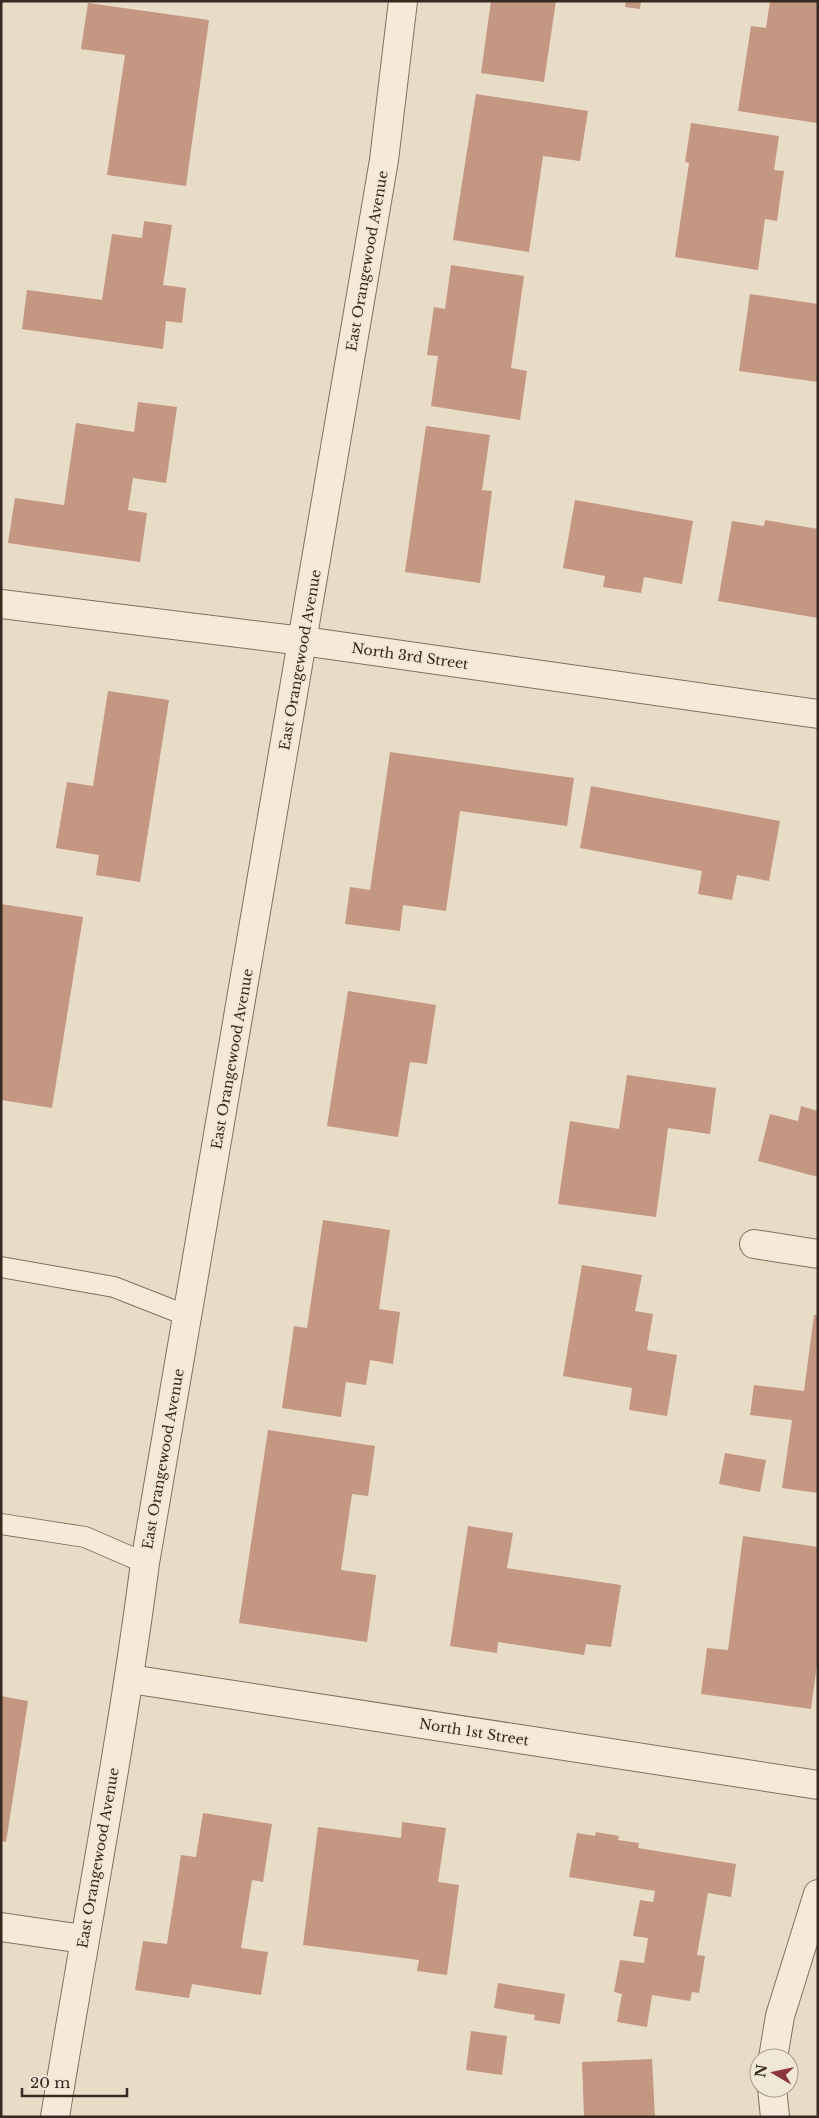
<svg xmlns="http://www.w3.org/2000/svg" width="819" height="2118" viewBox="0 0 819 2118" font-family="'Libre Baskerville',serif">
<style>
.building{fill:#c39781}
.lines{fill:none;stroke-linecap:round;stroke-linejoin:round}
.lane-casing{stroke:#836f5e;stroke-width:22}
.street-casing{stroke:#836f5e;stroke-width:30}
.lane{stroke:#f5ead9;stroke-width:20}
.street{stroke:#f5ead9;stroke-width:28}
.labels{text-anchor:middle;stroke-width:4;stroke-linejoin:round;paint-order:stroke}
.street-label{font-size:14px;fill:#352920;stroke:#f1e7d6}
</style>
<rect width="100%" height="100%" fill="#e9dcc7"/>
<g class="building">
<path d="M491,1h65l-12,81 -63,-9z"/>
<path d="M626,1h15l-1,8 -15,-2z"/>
<path d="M770,1h48l-1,122 -79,-12 13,-85 15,2z"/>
<path d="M88,3l121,17 -23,166 -79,-11 18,-120 -44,-6z"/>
<path d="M476,94l112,17 -8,50 -37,-5 -14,96 -76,-12z"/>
<path d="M691,123l88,13 -5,34 10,1 -7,50 -12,-2 -7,51 -83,-13 14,-94 -4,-1z"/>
<path d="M144,221l28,4 -9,60 23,3 -4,35 -16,-2 -3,28 -141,-20 5,-39 75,10 10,-66 30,4z"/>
<path d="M451,265l73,11 -13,92 16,3 -7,49 -89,-14 7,-50 -11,-1 7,-48 11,2z"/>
<path d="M750,294l68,10v78l-79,-11z"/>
<path d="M138,402l39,5 -11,76 -33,-5 -5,32 19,3 -7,49 -132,-19 7,-45 49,7 12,-82 58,9z"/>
<path d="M426,426l64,9 -8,55 10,1 -12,92 -75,-11z"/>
<path d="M575,500l118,21 -11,63 -38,-7 -3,16 -38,-6 2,-11 -42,-8z"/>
<path d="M765,520l53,9v89l-100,-17 14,-80 32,5z"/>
<path d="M108,691l61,9 -29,182 -44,-7 3,-20 -43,-7 11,-66 26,4z"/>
<path d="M390,752l184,26 -7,48 -107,-15 -14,100 -43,-6 -3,26 -55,-7 5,-37 20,3z"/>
<path d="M591,786l189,35 -11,60 -32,-6 -5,25 -34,-6 4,-23 -122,-23z"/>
<path d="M1,904l82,13 -31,191 -51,-8z"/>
<path d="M348,991l88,14 -9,59 -17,-2 -12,75 -71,-11z"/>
<path d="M627,1075l89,13 -6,46 -42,-6 -12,89 -98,-13 12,-83 49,8z"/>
<path d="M801,1106l17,5v66l-60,-16 12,-47 28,7z"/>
<path d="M323,1220l67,10 -11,79 21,3 -7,52 -23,-4 -4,25 -20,-3 -5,35 -59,-9 12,-82 13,2z"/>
<path d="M582,1265l60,10 -7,36 18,3 -6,36 30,5 -10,61 -38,-6 3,-22 -69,-12z"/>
<path d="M814,1315h4v178l-36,-5 10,-68 -42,-5 4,-30 50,6z"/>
<path d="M268,1430l107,16 -7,50 -16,-2 -11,76 35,5 -9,67 -128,-19z"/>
<path d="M725,1453l41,7 -6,32 -41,-8z"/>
<path d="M468,1526l45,7 -6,35 114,17 -10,62 -25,-3 -2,11 -86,-13 -1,11 -47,-7z"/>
<path d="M743,1536l75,11v110l-7,52 -110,-15 6,-46 21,2z"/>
<path d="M1,1696l27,5 -22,141 -5,-1z"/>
<path d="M203,1813l69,11 -9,58 -11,-2 -11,68 27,4 -7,43 -69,-11 -3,14 -54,-8 8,-49 24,3 14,-89 15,2z"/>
<path d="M402,1822l44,6 -8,54 21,3 -12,90 -30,-4 2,-11 -116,-15 15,-118 83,11z"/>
<path d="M596,1832l23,4 -1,4 21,3 -1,5 98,16 -5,33 -23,-4 -11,62 8,1 -6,37 -7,-1 -2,9 -38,-6 -5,32 -30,-5 5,-28 -8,-2 6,-32 24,3 4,-25 -15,-2 7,-36 13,2 2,-11 -86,-14 8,-44 18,3z"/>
<path d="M498,1983l67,11 -5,30 -26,-4 1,-5 -41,-7z"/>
<path d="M471,2031l36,5 -5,39 -36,-5z"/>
<path d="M652,2059l3,58h-71l-2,-55z"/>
</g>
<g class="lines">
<defs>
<g id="lane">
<path d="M1,1267l113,20 74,29"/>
<path d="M1,1524l84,13 60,26"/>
</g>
<g id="street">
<path d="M1,604l302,37 515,73"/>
<path d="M754,1244l64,10"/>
<path d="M130,1679l688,106"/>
<path d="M1,1927l82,12"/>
<path d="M773,2058l7,-42 38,-122"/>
<path d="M772,2088l3,29"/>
<path d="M55,2117c30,-185 66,-369 90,-554l239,-1403 19,-159"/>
</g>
</defs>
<use href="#lane" class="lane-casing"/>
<use href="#street" class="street-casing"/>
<use href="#lane" class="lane"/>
<use href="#street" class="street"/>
</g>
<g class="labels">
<g class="street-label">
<text transform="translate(367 261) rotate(-80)" y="5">East Orangewood Avenue</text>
<text transform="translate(410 656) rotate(8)" y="5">North 3rd Street</text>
<text transform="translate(300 660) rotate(-80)" y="5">East Orangewood Avenue</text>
<text transform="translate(232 1059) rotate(-80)" y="5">East Orangewood Avenue</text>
<text transform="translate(163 1459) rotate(-80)" y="5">East Orangewood Avenue</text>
<text transform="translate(474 1732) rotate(9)" y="5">North 1st Street</text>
<text transform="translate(98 1858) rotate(-80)" y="5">East Orangewood Avenue</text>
</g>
</g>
<rect width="819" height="2118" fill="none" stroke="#352920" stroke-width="5"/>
<g transform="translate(774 2073) rotate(279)"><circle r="24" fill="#f1e7d6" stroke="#a69b8d"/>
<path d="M0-4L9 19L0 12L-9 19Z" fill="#8b363d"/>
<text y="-8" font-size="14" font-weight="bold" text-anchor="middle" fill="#352920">N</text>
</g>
<path d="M22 2088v8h105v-8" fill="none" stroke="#352920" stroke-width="2.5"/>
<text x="30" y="2088" font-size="15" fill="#352920" stroke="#f1e7d6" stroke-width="4" paint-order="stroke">20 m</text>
</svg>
